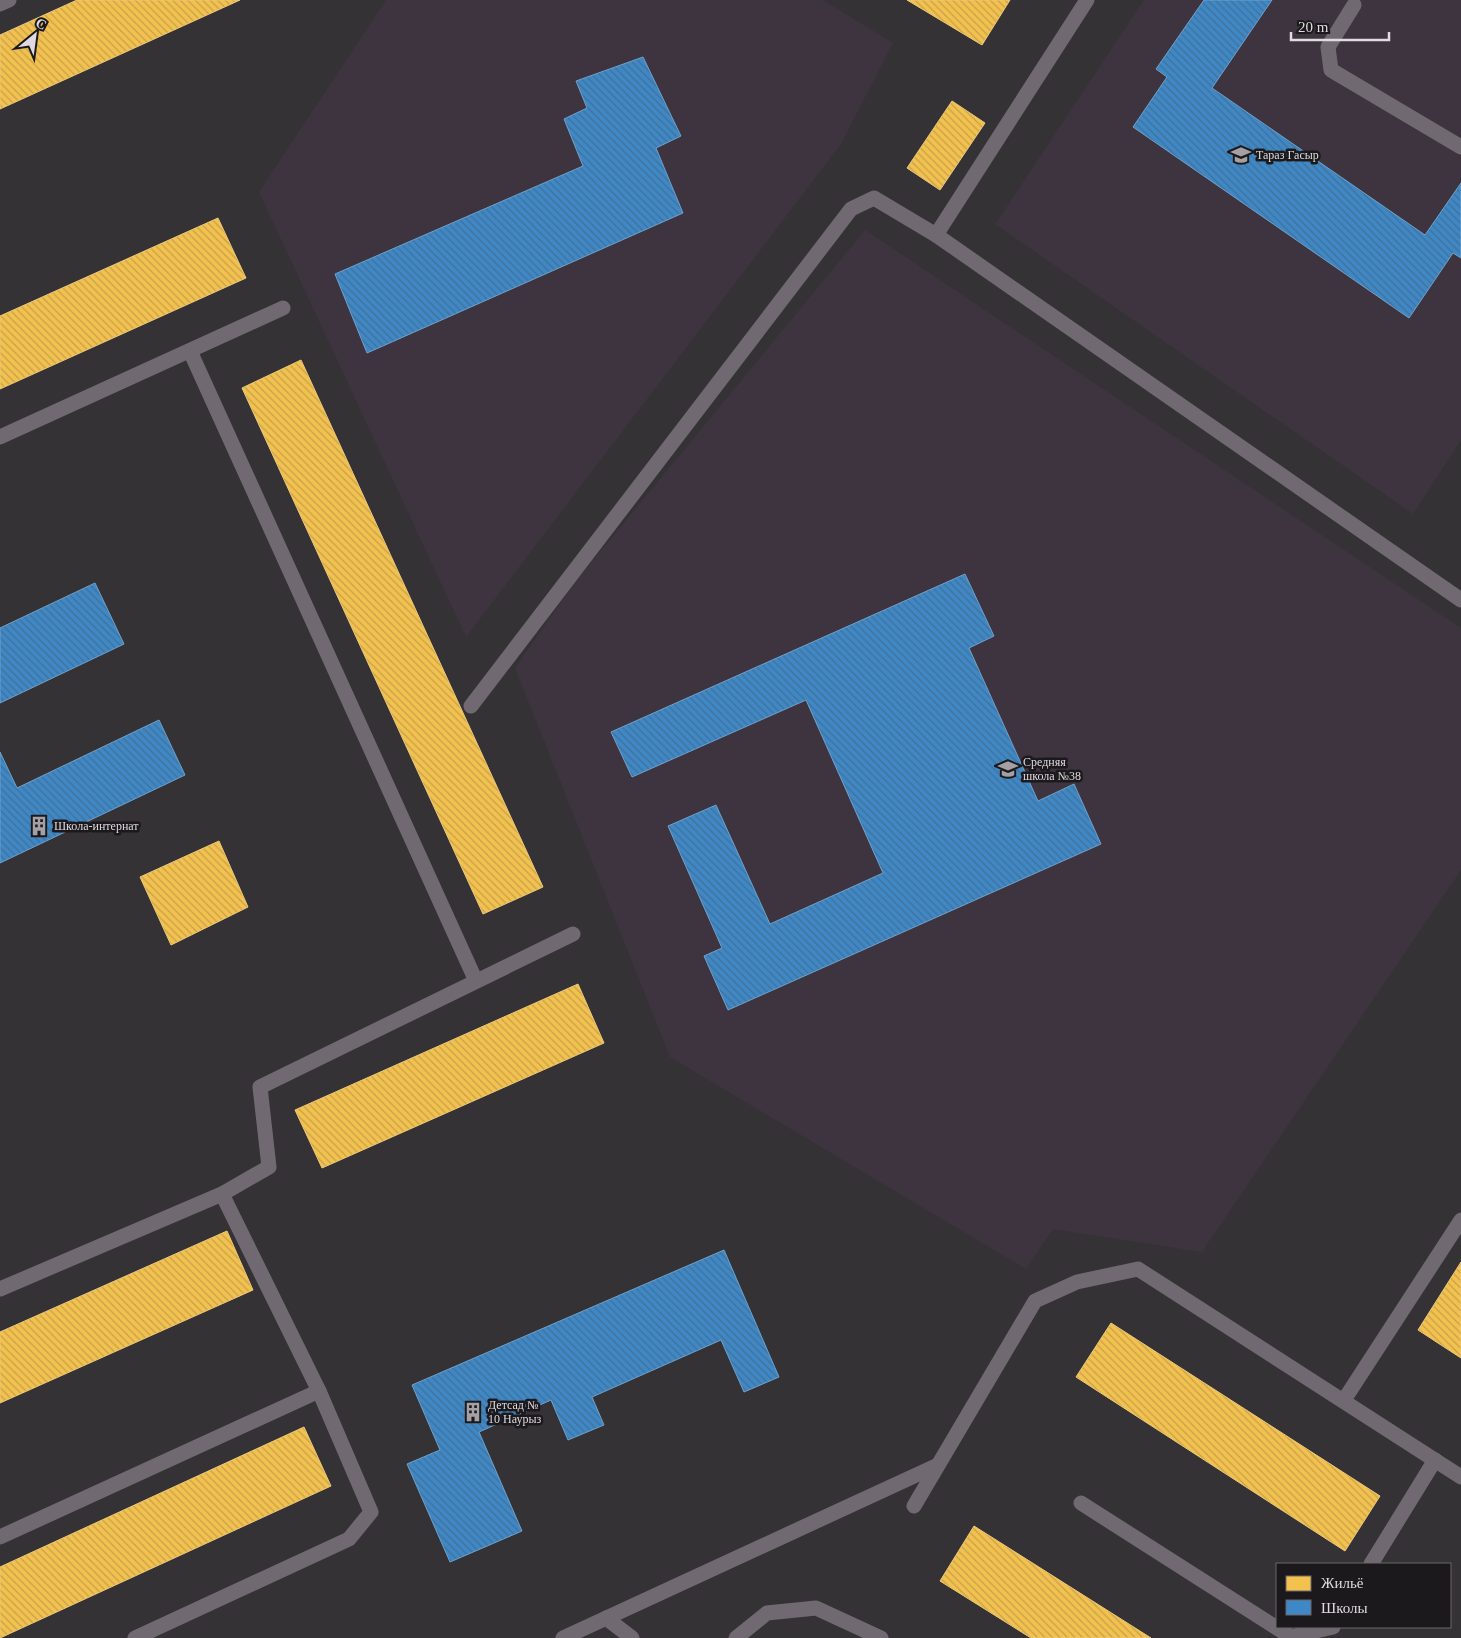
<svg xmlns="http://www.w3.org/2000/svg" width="1461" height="1638" viewBox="0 0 1461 1638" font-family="Georgia,serif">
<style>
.built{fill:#3d343f}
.homes{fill:url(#homes-back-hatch);stroke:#ecc97a}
.schools{fill:url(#schools-back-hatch);stroke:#6fa1cd}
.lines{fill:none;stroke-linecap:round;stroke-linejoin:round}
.service{stroke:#716972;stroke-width:15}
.labels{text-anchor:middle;stroke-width:5;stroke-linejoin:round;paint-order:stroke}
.poi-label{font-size:12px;fill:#dfdbe0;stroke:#1c191d;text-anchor:start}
</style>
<defs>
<pattern id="homes-back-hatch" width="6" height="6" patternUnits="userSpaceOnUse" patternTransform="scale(1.25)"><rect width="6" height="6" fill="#f2c14e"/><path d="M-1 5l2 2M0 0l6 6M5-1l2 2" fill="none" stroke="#c6a14b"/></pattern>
<pattern id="schools-back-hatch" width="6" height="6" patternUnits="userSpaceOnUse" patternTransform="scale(1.25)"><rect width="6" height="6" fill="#3f88c5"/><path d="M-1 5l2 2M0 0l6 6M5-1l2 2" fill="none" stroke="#407098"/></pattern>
</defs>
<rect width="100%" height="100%" fill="#353236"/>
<g class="built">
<path d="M386,0h437l70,43 -52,101 -375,493 -207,-445z"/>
<path d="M1144,0h317v440l-48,74 -428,-297 11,6z"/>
<path d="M865,230l596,398v242l-259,382 -149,-23 -27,40 -356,-212 -155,-389 57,-82z"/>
</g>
<g class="homes">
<path d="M77,0h163l-240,109v-74z"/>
<path d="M907,0h103l-28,45z"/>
<path d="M952,101l33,22 -45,67 -33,-22z"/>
<path d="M218,218l28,60 -246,111v-73z"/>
<path d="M301,360l242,527 -60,27 -241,-526z"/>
<path d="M219,841l29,66 -77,38 -31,-68z"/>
<path d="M578,984l26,59 -282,125 -27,-58z"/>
<path d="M227,1231l26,59 -253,113v-71z"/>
<path d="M1461,1262v96l-43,-28z"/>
<path d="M1111,1323l269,173 -35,55 -269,-174z"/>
<path d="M304,1427l27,59 -331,152v-71z"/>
<path d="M974,1526l177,112h-120l-91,-57z"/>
</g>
<g class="schools">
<path d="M1204,0h68l-60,88 213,147 36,-52v75l-8,-5 -44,65 -276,-191 34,-50 -11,-8z"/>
<path d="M643,57l38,79 -25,12 27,65 -316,140 -32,-79 248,-108 -19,-47 23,-11 -11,-27z"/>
<path d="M965,574l29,62 -25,12 69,153 36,-17 27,60 -373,166 -24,-54 18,-8 -54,-122 48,-21 54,119 113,-51 -77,-173 -174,77 -21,-45z"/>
<path d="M95,583l29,61 -124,59v-75z"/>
<path d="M159,720l26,55 -185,88v-111l17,36z"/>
<path d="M724,1250l55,127 -35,15 -23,-52 -129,57 12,28 -36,15 -17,-40 -72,32 43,99 -72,31 -43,-98 33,-14 -28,-65z"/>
</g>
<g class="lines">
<g class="service">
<path d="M0,4l9,-4"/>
<path d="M1354,5l-26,42 3,23 130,77"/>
<path d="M936,235l151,-235"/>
<path d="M190,351l286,630"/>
<path d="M0,437l283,-129"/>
<path d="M471,706l380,-497 23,-11 62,37 525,365"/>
<path d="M0,1289l222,-95 47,-27 -9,-80 313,-153"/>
<path d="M1344,1400l117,-180"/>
<path d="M1081,1503l210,134 42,-10"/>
<path d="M914,1506l121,-205 42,-19 61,-13 323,208"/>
<path d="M0,1537l319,-146"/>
<path d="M1371,1564l64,-104"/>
<path d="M606,1618l26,20"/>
<path d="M135,1638l214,-99 22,-27 -52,-121 -97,-197"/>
<path d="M563,1638l375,-173"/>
<path d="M736,1638l31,-25 49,-5 65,30"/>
</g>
</g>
<defs>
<symbol id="school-bare" viewBox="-9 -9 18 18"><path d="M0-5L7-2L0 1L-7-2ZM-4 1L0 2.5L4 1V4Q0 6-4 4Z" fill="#a4a0a4" stroke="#1c191d" stroke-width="2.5" paint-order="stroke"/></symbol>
<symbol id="building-bare" viewBox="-9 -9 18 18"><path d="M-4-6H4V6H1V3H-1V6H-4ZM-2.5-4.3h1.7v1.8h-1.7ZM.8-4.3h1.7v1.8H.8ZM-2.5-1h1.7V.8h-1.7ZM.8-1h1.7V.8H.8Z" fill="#a4a0a4" stroke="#1c191d" stroke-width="2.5" paint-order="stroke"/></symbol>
</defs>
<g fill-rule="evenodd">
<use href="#school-bare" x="1227" y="141" width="28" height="28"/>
<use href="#school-bare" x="994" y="755" width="28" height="28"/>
<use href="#building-bare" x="25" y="812" width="28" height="28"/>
<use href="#building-bare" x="459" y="1398" width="28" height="28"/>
</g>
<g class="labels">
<g class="poi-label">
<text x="1256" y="159">Тараз Гасыр</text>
<text x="1023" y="766">Средняя<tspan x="1023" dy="14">школа №38</tspan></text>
<text x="54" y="830">Школа-интернат</text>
<text x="488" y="1409">Детсад №<tspan x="488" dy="14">10 Наурыз</tspan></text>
</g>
</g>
<rect x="1276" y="1563" width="175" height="65" fill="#1c191d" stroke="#6a676b"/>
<rect x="1286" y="1576" width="25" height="15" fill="#f2c14e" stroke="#6a676b"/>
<text x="1321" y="1588" font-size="15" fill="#dfdbe0">Жильё</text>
<rect x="1286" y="1600" width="25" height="15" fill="#3f88c5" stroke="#6a676b"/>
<text x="1321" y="1613" font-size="15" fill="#dfdbe0">Школы</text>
<g transform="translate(35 35) rotate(29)" stroke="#1c191d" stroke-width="4" paint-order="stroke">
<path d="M0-4L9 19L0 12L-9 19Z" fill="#dfdbe0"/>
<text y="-8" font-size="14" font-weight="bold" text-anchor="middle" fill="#dfdbe0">С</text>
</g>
<path d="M1291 32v8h98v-8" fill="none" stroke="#dfdbe0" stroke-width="2.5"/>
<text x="1298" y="32" font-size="15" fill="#dfdbe0" stroke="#1c191d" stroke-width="4" paint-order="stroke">20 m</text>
</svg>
